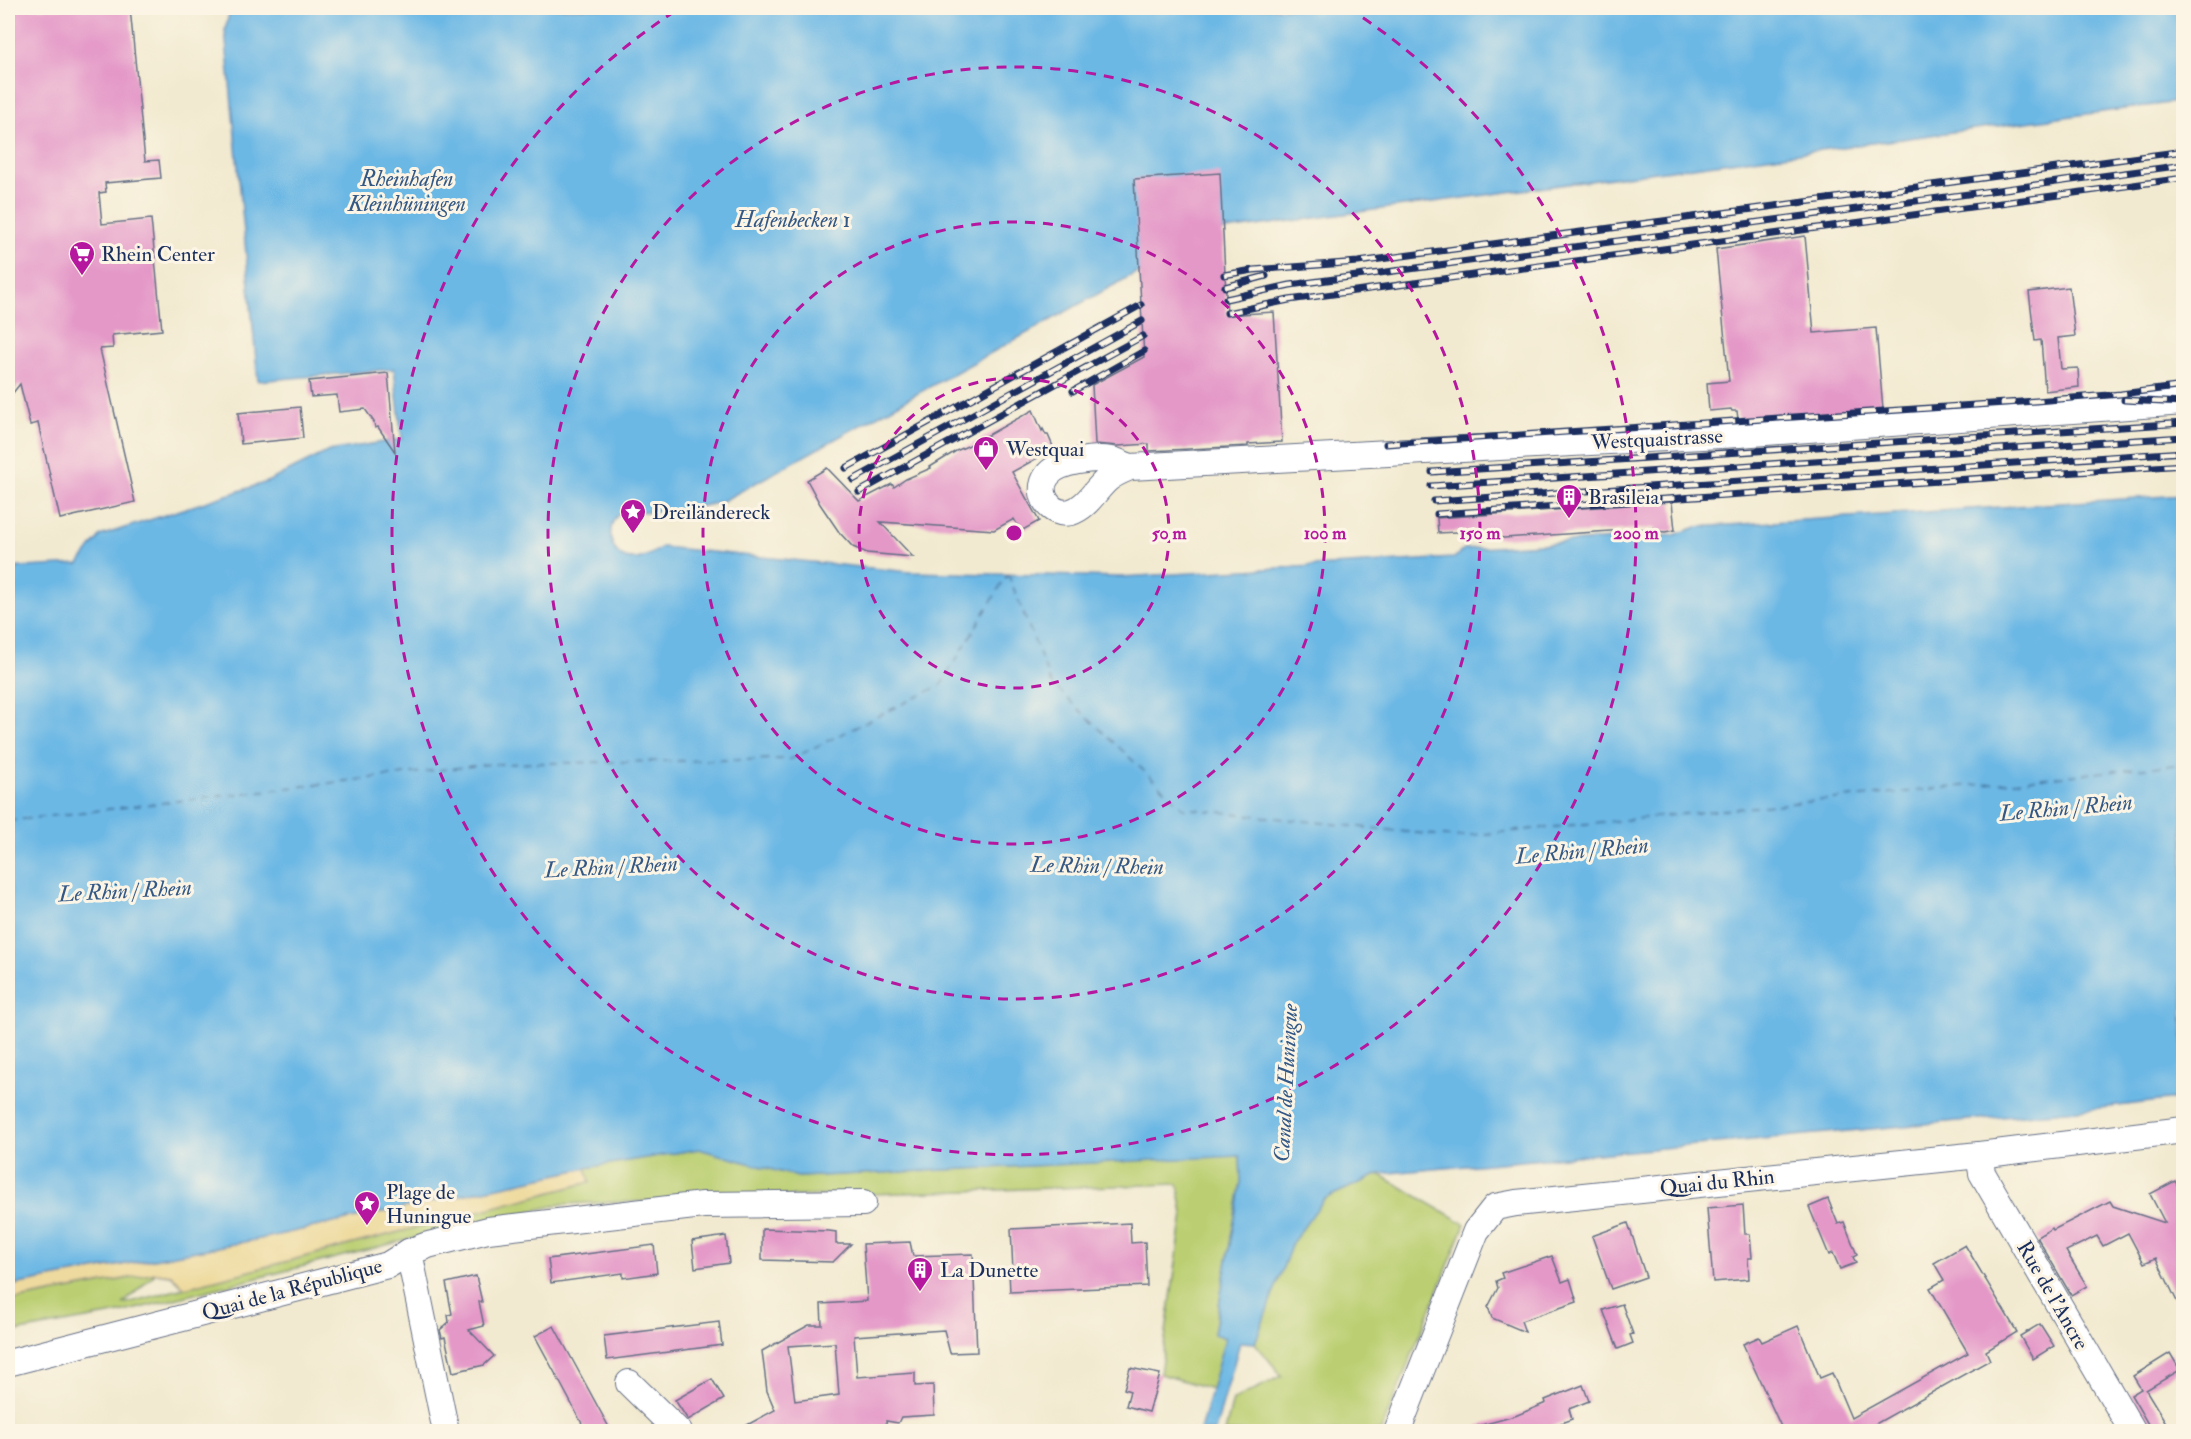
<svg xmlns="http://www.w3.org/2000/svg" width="2191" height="1439" viewBox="0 0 2191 1439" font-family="'IM FELL Double Pica',serif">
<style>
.green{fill:#bbcf72;stroke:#6b7f68;stroke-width:1.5}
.sand{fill:#eeda9e;stroke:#84847e;stroke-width:1.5}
.water{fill:#6cb8e5;stroke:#4474a2;stroke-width:1.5}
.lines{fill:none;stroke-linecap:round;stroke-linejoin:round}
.ferry{stroke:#335886;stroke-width:1.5;stroke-dasharray:8 6;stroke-linecap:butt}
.building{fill:#e498c8;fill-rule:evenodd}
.minor-casing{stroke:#667086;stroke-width:28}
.minor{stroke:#fff;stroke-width:26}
.rail-casing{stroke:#1b2f5e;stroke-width:7}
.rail{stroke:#fcf5e5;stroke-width:4.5;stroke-dasharray:14;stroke-linecap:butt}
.ring{fill:none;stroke:#b5179e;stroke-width:3;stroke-dasharray:10 8}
.labels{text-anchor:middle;stroke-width:6;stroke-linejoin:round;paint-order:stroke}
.poi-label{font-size:21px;fill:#1b2f5e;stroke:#fcf5e5;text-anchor:start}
.street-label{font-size:21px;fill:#1b2f5e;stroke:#fcf5e5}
.water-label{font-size:22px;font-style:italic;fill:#335886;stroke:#fcf5e5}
.centre{fill:#b5179e;stroke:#fcf5e5;stroke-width:3}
.ring-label{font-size:18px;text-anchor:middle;font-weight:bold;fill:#b5179e;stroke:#fcf5e5;stroke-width:6;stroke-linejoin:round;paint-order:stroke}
</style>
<rect width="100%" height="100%" fill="#fcf5e5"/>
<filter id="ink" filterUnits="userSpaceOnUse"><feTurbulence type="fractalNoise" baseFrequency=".0167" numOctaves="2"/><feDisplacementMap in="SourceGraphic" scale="12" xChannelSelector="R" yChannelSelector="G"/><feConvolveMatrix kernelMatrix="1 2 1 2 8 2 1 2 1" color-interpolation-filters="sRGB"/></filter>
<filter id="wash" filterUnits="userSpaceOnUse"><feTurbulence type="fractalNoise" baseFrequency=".008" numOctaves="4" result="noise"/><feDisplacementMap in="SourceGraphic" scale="24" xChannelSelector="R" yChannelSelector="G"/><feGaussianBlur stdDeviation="1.35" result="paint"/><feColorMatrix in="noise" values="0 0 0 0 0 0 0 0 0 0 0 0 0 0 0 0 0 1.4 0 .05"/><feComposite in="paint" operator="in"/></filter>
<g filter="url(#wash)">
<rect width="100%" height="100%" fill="#f2ead0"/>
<g class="green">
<path d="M699,1149l99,28 442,-22 1,27 -27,151 12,5 -14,51 -52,-15 23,-160 -5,-30 -616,20 -152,35 -290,74 -112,20v-32l148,-28 -33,31 466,-122 -3,-14z"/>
<path d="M1379,1174l86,50 -84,207 -156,1 8,-32 49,-24 -27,-33 37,-100 32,-44z"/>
</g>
<path class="sand" d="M586,1168l4,14 -405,106 -14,-13 -15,-2 -148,28v-15l247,-46z"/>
<path class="water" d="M248,8h1935v93l-957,129 -36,13 -467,258c-21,6 -71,16 -90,8 -5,1 -10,3 -14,5 -15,12 -9,44 12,45 11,1 22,-6 31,-12l248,25 211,5 333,-19 10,-9 210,-14 23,-8 486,-32v603l-73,9 -731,67 -55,25 -32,44 -37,100 -15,-1 -25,89h-15l25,-93 -11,-4 27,-152 -1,-26 -442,21 -99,-28 -113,19 -331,72 -247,46v-718l71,-4 21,-28 167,-54 62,-31 73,-12 -8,-70 -136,12 -33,-351 4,-16z"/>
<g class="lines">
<g class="ferry">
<path d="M1008,574l43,109 132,125 271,29 730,-73"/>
<path d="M8,821l482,-57 301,-5 150,-74 66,-110"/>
</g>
</g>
<g id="blocks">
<g class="building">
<path d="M8,8h122l15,153 14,-1 2,18 -56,5 1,9 -7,1 3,31 49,-5 11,111 -50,5 1,13 -13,1 35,153 -75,17 -22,-96 -8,2 -10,-41 -12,15z"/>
<path d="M1220,173l7,142 47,-3 8,130 -34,2v2l-99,5v-7l-31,2 -23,-2 -3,-59 52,-28 -10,-178z"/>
<path d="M1805,236l9,97 62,-5 7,81 -145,10 -1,-8h-5l-1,-2 -22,2 -2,-28 22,-2 -13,-132z"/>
<path d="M2069,287l6,49 -17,2 3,31 17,-1 1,19 -34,4 -4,-51 -6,1 -6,-49z"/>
<path d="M388,373l7,79 -17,-25 -3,1 -1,-6 -9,-13 -26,3 -2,-17 -26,2 -2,-16z"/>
<path d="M300,407l3,31 -62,6 -3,-31z"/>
<path d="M1033,410l9,21 1,-2 3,6h2l6,14 -42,23 27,49 -18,10 -7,-12 -20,11 -114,-8 33,35 -46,-4 -14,-6 -14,-15 -19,-28 -13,-24 20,-12 32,33 33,-17 2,3 12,-8 25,-11 -1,-1 26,-16 25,-11v-1z"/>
<path d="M1672,502l3,28 -10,2 -10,-1v-3l-151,10 -9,-1v-7l-57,3 -1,-15z"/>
<path d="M2175,1181l9,17v118l-28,-58 -12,5 -16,-30 -25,13 -6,-10 -31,15 21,35 -16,9 -34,-58 15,-9 1,2 57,-29 3,5 52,17 -15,-29z"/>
<path d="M1828,1199l10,25 6,-2 13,33 -4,2 3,6 -16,6 -7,-16 -4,2 -20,-48z"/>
<path d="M1743,1205l2,29h5l2,24h-4l1,21 -36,3 -6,-74z"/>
<path d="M1130,1223l1,20 14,-1 2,44 -137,6 -1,-21h4l-2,-42z"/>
<path d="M1628,1223l18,54 -35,12 -19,-53z"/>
<path d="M762,1229l67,2 7,1v12h15l-18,18 -71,-2z"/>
<path d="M726,1236l3,27 -34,5 -3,-27z"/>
<path d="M910,1242l3,14 60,-2 4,98 -27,1 -6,-23 -90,6 3,41 58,-4v13l18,-1 1,30 -33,2 -3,6 -12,-2 1,10h-151l39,-21 -8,-19 -5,-40 47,-26h13l-1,-21 46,-3 -4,-57zM835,1343l4,52 -44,6 -7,-55z"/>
<path d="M654,1245l3,28 -34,5v-5l-72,10 -3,-24z"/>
<path d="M1965,1245l52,87 -31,19 4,9 -127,71h-80l-40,-87 16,-7 3,5 36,-16 22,52 12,-5 19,45 117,-65 -38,-65 14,-8 -10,-17z"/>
<path d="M1552,1256l10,26 8,-3 7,23 -56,19 4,11 -33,-14 -4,-11 10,-19 -2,-7 7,-3 -2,-5z"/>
<path d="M476,1276l6,26h-3l5,24 -15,4 25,26 -10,9 -31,7 -8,-35 -3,1 -2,-8 9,-8 -1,-7 4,-1 -6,-31z"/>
<path d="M1622,1304l11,30 -3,1 3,8 -15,6 -15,-39z"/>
<path d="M719,1322l3,23 -115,15 -3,-24z"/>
<path d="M2040,1324l14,22 -21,13 -13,-23z"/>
<path d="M554,1326l31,57 26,48h-25l-24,-45 -27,-50z"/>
<path d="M2170,1353l10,17 -34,20 25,41h-19l-21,-36 10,-6 -8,-13z"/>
<path d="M1130,1368l30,6 -11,38 -23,-6 4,-15 -6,-2z"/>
<path d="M712,1379l12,20 -36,21 -13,-20z"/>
<path d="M1583,1385l6,16 -20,8 3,10 -33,12h-60l-1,-5 37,-10 31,-13 -1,-3z"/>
</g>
</g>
</g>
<g filter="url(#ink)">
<use href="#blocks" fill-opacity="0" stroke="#667086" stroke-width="1.5"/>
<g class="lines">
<defs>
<g id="minor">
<path d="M1130,467c-6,-2 -12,-6 -18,-7 -17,-3 -55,1 -65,16 -12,17 3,41 24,36 17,-5 25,-24 38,-34 6,-5 14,-8 21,-11l609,-33 445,-32"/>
<path d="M1979,1155l3,18 151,259"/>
<path d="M409,1252l37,180"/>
<path d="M8,1363l380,-98 21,-13 19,-7 60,-15 215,-25 160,-2"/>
<path d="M629,1383l50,49"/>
<path d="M1397,1432l79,-201 19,-24 21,-4 463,-48 205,-25"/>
</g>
</defs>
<use href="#minor" class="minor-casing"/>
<use href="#minor" class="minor"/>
<defs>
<g id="rail">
<path d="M1224,275l29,-5 105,-8 826,-111"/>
<path d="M1225,287l41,-11"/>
<path d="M1226,299l64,-14 894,-120"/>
<path d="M1227,313l62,-13 895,-122"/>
<path d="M1073,391l71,-40"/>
<path d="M2124,400l60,3"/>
<path d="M1386,444l650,-43 85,-7 63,-8"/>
<path d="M846,468l295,-163"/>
<path d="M1432,472l752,-49"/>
<path d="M853,480l289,-159"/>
<path d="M1431,486l753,-49"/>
<path d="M859,492l284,-156"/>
<path d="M1434,501l750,-49"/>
<path d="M1437,514l747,-49"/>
</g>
</defs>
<use href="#rail" class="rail-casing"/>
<use href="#rail" class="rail"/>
</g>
</g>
<g class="ring">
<circle cx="1014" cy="533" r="155"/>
<circle cx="1014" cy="533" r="311"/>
<circle cx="1014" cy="533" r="466"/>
<path d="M1348 8A622 622 0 1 1 680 8"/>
</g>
<defs>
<symbol id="supermarket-pin" viewBox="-11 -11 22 30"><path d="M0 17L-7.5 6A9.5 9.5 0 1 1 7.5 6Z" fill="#b5179e" stroke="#fcf5e5"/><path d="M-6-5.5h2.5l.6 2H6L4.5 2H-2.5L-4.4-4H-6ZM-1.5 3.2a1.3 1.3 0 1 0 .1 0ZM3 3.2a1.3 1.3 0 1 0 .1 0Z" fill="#fff"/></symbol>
<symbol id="shop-pin" viewBox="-11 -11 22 30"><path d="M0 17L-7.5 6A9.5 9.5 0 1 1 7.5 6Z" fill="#b5179e" stroke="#fcf5e5"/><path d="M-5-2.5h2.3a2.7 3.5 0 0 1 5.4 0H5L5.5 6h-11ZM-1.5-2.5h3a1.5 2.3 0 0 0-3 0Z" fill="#fff"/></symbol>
<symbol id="building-pin" viewBox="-11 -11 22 30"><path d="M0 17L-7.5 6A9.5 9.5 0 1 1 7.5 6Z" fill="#b5179e" stroke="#fcf5e5"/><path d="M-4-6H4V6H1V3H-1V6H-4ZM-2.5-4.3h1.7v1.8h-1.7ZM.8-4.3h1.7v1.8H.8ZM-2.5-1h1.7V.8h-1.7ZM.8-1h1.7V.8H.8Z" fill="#fff"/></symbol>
<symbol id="sight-pin" viewBox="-11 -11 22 30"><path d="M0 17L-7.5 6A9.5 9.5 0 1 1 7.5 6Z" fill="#b5179e" stroke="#fcf5e5"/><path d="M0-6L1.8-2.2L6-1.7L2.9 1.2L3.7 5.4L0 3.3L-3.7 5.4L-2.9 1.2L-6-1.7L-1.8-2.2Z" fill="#fff"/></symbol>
</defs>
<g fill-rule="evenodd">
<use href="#supermarket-pin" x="67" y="239" width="30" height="40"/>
<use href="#shop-pin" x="971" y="434" width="30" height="40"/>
<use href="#building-pin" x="1554" y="482" width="30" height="40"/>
<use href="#sight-pin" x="618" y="497" width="30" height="40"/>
<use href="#sight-pin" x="352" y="1189" width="30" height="40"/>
<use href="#building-pin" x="905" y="1255" width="30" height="40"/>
</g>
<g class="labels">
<g class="poi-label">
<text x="101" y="261">Rhein Center</text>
<text x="1006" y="456">Westquai</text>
<text x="1588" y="504">Brasileia</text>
<text x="652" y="519">Dreiländereck</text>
<text x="386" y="1199">Plage de<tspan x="386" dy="24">Huningue</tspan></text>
<text x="940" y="1277">La Dunette</text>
</g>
<g class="street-label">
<text transform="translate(1657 439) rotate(-3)" y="7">Westquaistrasse</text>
<text transform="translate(1717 1182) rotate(-6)" y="7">Quai du Rhin</text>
<text transform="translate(292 1289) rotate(-15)" y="7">Quai de la République</text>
<text transform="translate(2053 1295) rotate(60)" y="7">Rue de l'Ancre</text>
</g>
<g class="water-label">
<text x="407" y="186">Rheinhafen<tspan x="407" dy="25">Kleinhüningen</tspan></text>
<text x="793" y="227">Hafenbecken 1</text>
<text transform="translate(2066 807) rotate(-5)" y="8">Le Rhin / Rhein</text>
<text transform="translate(1582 850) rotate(-5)" y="8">Le Rhin / Rhein</text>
<text transform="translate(1097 865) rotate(1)" y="8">Le Rhin / Rhein</text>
<text transform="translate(611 866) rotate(-3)" y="8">Le Rhin / Rhein</text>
<text transform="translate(125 890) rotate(-3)" y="8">Le Rhin / Rhein</text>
<text transform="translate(1285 1083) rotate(-87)" y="8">Canal de Huningue</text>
</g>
</g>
<circle cx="1014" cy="533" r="9" class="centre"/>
<g class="ring-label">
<text x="1169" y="539">50 m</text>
<text x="1325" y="539">100 m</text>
<text x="1480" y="539">150 m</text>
<text x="1636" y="539">200 m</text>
</g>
<rect width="2191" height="1439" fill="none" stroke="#fcf5e5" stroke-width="30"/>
</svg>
